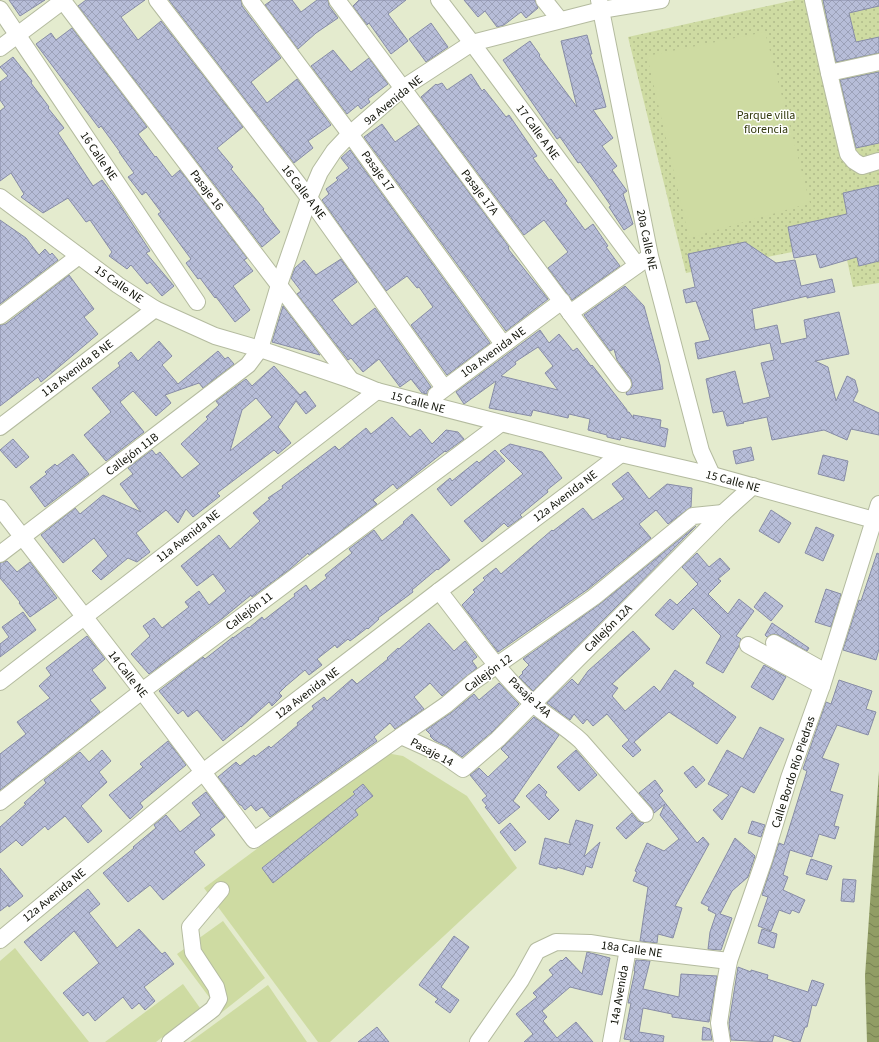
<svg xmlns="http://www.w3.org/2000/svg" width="879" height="1042" viewBox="0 0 879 1042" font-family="'Source Sans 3',sans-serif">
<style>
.grass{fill:url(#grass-dots)}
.pitch{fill:#cedba2}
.water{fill:url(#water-waves)}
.building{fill:url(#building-cross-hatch);stroke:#878ca6;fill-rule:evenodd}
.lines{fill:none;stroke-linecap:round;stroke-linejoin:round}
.minor-casing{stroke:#b4bb9f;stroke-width:18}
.minor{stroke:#fff;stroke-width:16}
.labels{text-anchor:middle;stroke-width:3;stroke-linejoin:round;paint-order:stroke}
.street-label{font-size:12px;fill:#0f1107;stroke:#fff}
.park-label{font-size:12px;fill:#31380c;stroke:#fff}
</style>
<defs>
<pattern id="grass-dots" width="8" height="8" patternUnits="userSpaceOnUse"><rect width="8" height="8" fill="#cedba2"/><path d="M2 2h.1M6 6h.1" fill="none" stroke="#b0bb8a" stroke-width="1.8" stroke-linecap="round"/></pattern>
<pattern id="water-waves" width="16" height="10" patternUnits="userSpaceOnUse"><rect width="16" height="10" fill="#919d65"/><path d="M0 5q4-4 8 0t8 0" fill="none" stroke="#757f51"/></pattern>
<pattern id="building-cross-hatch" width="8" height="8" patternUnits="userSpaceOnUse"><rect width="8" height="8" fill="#b7bdd8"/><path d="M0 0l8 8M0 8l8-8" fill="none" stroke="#9ca1b8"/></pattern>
</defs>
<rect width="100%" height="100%" fill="#e4ebce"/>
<path class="grass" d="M795,0h84v283l-26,4 -10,-45 -157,31 -58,-236z"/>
<g class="pitch">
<path d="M765,32l45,171 -121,35 -42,-182z"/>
<path d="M386,753l17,3 64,40 50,72 -187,174h-12l-114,-154z"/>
<path d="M223,921l42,57 -44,35 -44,-59z"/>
<path d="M15,948l74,94h-89v-81z"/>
<path d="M183,984l17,24 -44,34h-51z"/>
<path d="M268,985l39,57h-117z"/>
</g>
<path class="water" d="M879,771v271h-12l-2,-66z"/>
<g class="building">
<path d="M9,0h36l-25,16z"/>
<path d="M86,0h59l-24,17 17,23 23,-19 82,106 -26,21 16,19 -2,2 33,40 -1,1 17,22 -18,15 -184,-241z"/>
<path d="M169,0h72l1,6 39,52 -30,24 16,21 30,-24 34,46 -23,16 5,7 -19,15z"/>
<path d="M272,0h20l9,12 16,-12h11l1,6 9,12 -22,15 -18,16 -33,-44z"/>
<path d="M359,0h47l-18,14 20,27 -17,13 -22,-31 -2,2 -14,-19z"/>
<path d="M464,0h71l3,8 -12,10 -5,-6 -17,13 -7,2 -12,-16 -7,6z"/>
<path d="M823,0h56v6l-30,7 7,29 23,-5v16l-43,9z"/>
<path d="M431,23l17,24 -22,15 -17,-23z"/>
<path d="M72,28l75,99 -9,7 17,23 1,-1 16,21 8,-7 67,88 -3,2 9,11 -20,15 17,24 -15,12 -19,-25 -1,1 -15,-20 -2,1 -12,-16 5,-4 -33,-45 3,-2 -15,-20 -4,3 -14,-18 6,-4 -15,-21h1l-19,-26 -2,2 -63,-84 15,-11 5,7z"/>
<path d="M587,35l5,19h-2l8,23 8,30 -13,3 20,28 -11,8 15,20 -5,4 15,21 -4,3 10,30 -9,6 -15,-23 2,-1 -15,-22 -16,-22 -2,1 -18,-26 -3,2 -54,-79 27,-19 10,14 -1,1 38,51 -16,-66z"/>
<path d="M333,50l18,22 18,-14 19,26 -20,15 2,3 -9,7 -3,-4 -11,9 -36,-48z"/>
<path d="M13,57l19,24 -1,2 18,24 -1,1 16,20 -6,5 35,53 9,-6 14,19 34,52 -4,2 28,33 -12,10 -12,-14 -3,2 -16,-19 -4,4 -18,-13 3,-4 -22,-32 -4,2 -18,-24 -25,15 -22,-16 3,-3 -13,-21 -11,8v-70l5,-4 -5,-7v-18l8,-6 -8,-9z"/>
<path d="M879,72v71l-23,5 -16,-68z"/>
<path d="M471,74l11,17 2,-2 22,28 3,-2 28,41 -4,2 16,22 2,-1 16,22 -2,2 20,27 8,-6 15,22 -2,1 14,19 -48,34 -24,-32 20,-16 -24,-32 -20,15 -103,-138 15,-13 1,1 5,-2 5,7z"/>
<path d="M382,124l13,18 24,-17 90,122h-1l1,3 39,49 -42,32 -142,-194z"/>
<path d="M350,150l140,193 -43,32 -36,-50 22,-18 -14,-20 -2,1 -10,-12 -21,15 -64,-91 7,-6 -3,-5 12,-9 -2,-2 13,-10 -8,-10z"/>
<path d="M879,185v76l-20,5 -2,-9 -37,11 -4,-14 -22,4 -6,-31 59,-13 -4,-21z"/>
<path d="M0,220l26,18 13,17 6,-6 5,6 2,-2 6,7 -58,44z"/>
<path d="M745,242l31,21 19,-3 6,26 31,-7 3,13 -28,6v-2l-55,13 3,21 22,-5 4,19 26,-6 -3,-18 35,-8 10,42 -34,7 13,6 8,34 11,-25 8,4 3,11 -5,10 26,12v22l-28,-6 -4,11 -23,-10 -52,10 -5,-23 -24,5 1,1 -17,3 -4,-15 -10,2 -7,-34 29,-8 8,33 27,-7 -9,-34 13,-3 -4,-17 -72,16 -3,-16 15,-3 -14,-39 -10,2 -3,-13 12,-3 -7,-33z"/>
<path d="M341,259l16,23 -25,18 20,26 23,-18 56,79 -4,4v3l-5,-1 -11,-14 -11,8 -21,-28 -16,13 -12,-14 -3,2 -51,-66 4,-3 -10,-13 4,-10 9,-8 12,15z"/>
<path d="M69,275l25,34 -10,8 14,17 -57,48 -3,-5 -38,29v-81l6,-1z"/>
<path d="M625,286l19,20 16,59 3,24 -36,6 -1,-2 6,-6v-4l-1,-4 -14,-19 -3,-11 -4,2 -26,-36z"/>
<path d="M283,306l37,49 -48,-13z"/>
<path d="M540,330l9,13 10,-9 14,17 4,-3 14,18 1,-1 35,45v2h2l5,7 -1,-4 28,5 -1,7 8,2 -3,18 -44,-10 -1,3 -13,-3v-2l-19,-5 2,-11 -21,-5 -1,4 -35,-8 -2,6 -42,-8 7,-27 -32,23 -8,-12zM538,347l15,19 -8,7 13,17 -57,-14 15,-12 -1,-2z"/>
<path d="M159,341l13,15 -10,9 16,19 40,-33 7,8 3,-2 6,7 -31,24 -4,-5 -34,12 6,8 -15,13 -23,-25 -13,11 24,30 -38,29 -22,-26 27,-23 -19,-24 28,-22 -2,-3 13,-11 7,9z"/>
<path d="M274,366l26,29 5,-4 11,15 -10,8 -10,-13 -18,26 13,16 -13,11 -4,-4 -57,43 3,3 -27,21 -7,-8 -8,14 -12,-13 -30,23 14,19 -13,10 -9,-4 -27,22 -9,-9 16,-15 -14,-18 -31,25 -22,-28 34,-27 5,6 23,-19 38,17 -21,-28 13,-10 -5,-6 24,-18 4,5 4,-3 22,26 18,-14 -19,-20 27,-25 -2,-2 13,-12 -3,-4 30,-22 6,7zM256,398l16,19 -42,34 12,-41z"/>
<path d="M392,417l18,20 10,-8 12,15 14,-14 12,2 6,7 -18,13 -1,-1 -48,38 -4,-5 -20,16 4,4 -68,51 -1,-2 -18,16 -38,28 -1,-2 -28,23 -74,56 -18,-20 19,-18 -7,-10 11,-8 8,10 27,-21 -4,-5 14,-11 10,14 17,-14 -13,-17 -16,12 -16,-20 38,-31 11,14 30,-28 -7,-8 17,-14 -2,-1 15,-10 -1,-2 53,-40 4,4 27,-22 5,6z"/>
<path d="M13,439l16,18 -13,11 -16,-18z"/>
<path d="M510,444l32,8 20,26 -15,12 1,2 -28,23 2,2 -14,10 -4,-4 -22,19 -18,-21 59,-47 -23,-23z"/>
<path d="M751,447l3,13 -18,4 -3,-13z"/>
<path d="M495,450l10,11 -54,45 -14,-17 13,-11 2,3 25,-20 2,2z"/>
<path d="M73,454l16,20 -44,33 -15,-20 17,-13 -2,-2 10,-8 2,2z"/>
<path d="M823,455l25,6 -4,20 -26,-7z"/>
<path d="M628,472l21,27 18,-15 25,4 -1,19 -23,17 -12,-14 -17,14 12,14 -63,51 -90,63 -36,-47 13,-13 -2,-2 12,-10 -2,-2 13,-10 5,6 51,-44 1,1 30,-23 10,12 31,-21 -12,-15z"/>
<path d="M771,510l20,13 -12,20 -20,-12z"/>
<path d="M412,514l38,46 -12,10 -1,-1 -25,21 1,2 -35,26 1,1 -11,10 -1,-1 -17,13 -2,-2 -11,9 -2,-3 -18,14 5,6 -13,10 -4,-5 -19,16 -7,7 3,3 -10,10 -3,-4 -28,25v-1l-18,15 -26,-31 -9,7 -5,-7 -5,4 -19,-23 44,-34 2,2 28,-22v1l15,-11 1,1 13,-11 2,3 31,-24 -1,-2 12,-9 4,6 17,-13 -2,-3 27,-22 -3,-4 25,-19 8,11 22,-18 -1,-1z"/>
<path d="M696,526l-163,165 -14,-14 4,-4 -1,-1 7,-7 -6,-6 77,-55z"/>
<path d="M816,527l18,8 -11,26 -18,-8z"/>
<path d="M697,553l12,14 11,-9 10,11 -12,10 3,2 -13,13 20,20 11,-15 15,12 -18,25 5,3 -2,7 -16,27 -17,-10 15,-27 -28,-28 -20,22 -18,-15 15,-16 7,6 21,-21 -16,-17z"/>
<path d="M877,553l2,1v95l-3,11 -33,-10 16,-50 2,1z"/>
<path d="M7,561l10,11 13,-10 27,36 -27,19 -11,-14 1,-1 -20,-24v-15z"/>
<path d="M826,589l15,5 -10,33 -16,-5z"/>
<path d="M765,592l18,14 -12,15 -17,-14z"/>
<path d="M23,612l13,18 -36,27v-13l9,-7 -7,-10z"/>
<path d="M429,623l25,28 11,-10 12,16 -5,4 5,7 -35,28 -12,-13 -16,14 10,12 -29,20 -5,-6 -16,14 3,4 -107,76 -8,-10 -6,4 -5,-6 -6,5 -4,-5h-1l-22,-28 18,-15 4,4 14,-11 1,2 14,-11 2,2 27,-23 -1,-2 17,-14 -2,-3 12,-9 3,4 25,-22 5,5 31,-25 -1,-1 11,-10 1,1z"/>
<path d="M772,623l37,25 -2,3 -29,-16 -5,-1 -6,3 -2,-2z"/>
<path d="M633,631l17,18 -38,35 6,4 -6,8 13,15 29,-25 6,6 15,-22 19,13 -2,3 44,31 -19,27 -48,-32 -35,30 7,8 -8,7 -11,-11 7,-6 -22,-26 -14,12 -6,-7 -4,5 -9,-10 -4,6 -23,-17 25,-24 6,6 10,-14z"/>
<path d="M87,636l18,23 -13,11 14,18 -16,12 10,12 -100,78v-36l26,-20 -9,-12 33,-24 -11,-12 12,-11 -5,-7z"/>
<path d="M764,665l22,12 -13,23 -22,-13z"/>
<path d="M839,680l33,11 -6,18 10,3 -8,23 -31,-10 -15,33 17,6 -9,27 13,4 -9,31 5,1 -4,12 -16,-5 -7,23 -22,-7 -7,25 5,2 -5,13 22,10 -6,13 -7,-3 -2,4 -11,-4 -8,21 -13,-5 10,-29 -6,-2 17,-52 5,2 23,-74 -4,-2 23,-67 5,2z"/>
<path d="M499,683l20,21 -27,28 -30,25 -14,-10 -14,-7 -4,-4 1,-1 -5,-5 25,-17 23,-19 5,6z"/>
<path d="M534,717l25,18 -46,66 7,6 -21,17 -14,-17 2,-1 -5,-6 5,-4 -17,-21 9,-7 9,9 21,-20 -8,-8z"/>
<path d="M760,727l24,12 -30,54 -13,-7 -19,34 -9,-10 16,-15 -21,-11 19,-34 16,9z"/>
<path d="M168,741l18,24 -46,38 3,4 -13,12 -21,-24 34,-28 -3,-3z"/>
<path d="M102,750l9,11 -12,11 8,10 -26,24 21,25 -14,12 -23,-27 -17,14 -3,-4 -23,20 -6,-6 -16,13v-26l26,-23 -2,-1 22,-20 -2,-3 36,-28 9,10z"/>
<path d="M576,750l21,25 -18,16 -22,-24z"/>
<path d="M693,766l12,14 -9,8 -12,-15z"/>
<path d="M655,780l8,11 -4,4 38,48 6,-6 6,7 -34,62 7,2 -9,30 -15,-4 -1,9 -17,-2 8,-54 -15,-6 4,-9 -2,-1 12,-28 17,8 15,-12 -19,-24 5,-11 -11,9 -2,-5 -13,-15z"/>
<path d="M363,784l10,12 -18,14 3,5 -85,68 -11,-15 93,-74 -2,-2z"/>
<path d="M539,784l8,8 -2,3 14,15 -10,10 -23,-24z"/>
<path d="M206,792l19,25 -15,12 5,6 -21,17 11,13 -42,35 -13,-15 -22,17 -25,-29 31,-25 -1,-1 23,-19 -2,-3 12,-10 14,17 21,-17 -9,-12z"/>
<path d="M632,813l6,8 6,2 -18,16 -10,-11z"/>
<path d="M576,820l17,5 -9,32 16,-15 -8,26 -6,-2 -3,9 -26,-8v2l-18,-5 6,-26 26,7 -2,-3z"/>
<path d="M752,821l13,4 -4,12 -13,-4z"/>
<path d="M510,823l16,19 -11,9 -15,-19z"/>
<path d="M735,838l20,18 -7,21 -16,14 -12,23 12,4 -11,32 -13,-1 2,-17 6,-18 -8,-4 1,-3 -8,-4z"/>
<path d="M811,859l21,7 -5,14 -21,-6z"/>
<path d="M0,868l23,28 -14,11 -1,-2 -8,6z"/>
<path d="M843,879l13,1 -2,22 -13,-1z"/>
<path d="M88,889l12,15 -11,9 28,35 22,-19 23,25 3,-2 9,12 -30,23 11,14 -10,9 -6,-7 -7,6 -9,-12 -28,24 -7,-9 -5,4 -20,-23 36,-30 -25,-32 -33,30 -17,-19z"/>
<path d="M762,929l15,5 -3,14 -16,-5z"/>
<path d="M454,936l15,11 -28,40 18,13 -9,13 -15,-11 3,-3 -19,-14z"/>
<path d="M587,952l23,6 -8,37 -32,-8 -28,24 5,6 -4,4 14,17 19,-16 17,20h-69l9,-8 -17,-20 21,-17 -4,-4 20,-18 -4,-5 12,-10 1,1 4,-4 16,17z"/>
<path d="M636,960l14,1 -7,28 36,8 2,-23 36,2 -8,46 -37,-5v-3l-29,-6 -4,24 25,4 -1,6h-33l1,-2 -7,-1 7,-36h-3l7,-32h-1z"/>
<path d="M738,967l13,5v-2l17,5 -1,4 41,13 4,-12 12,4 -8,22 -4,-1 -5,22h-2l-5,15h-5l-21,-7 -2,7 -41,-2 -2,-17z"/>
<path d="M377,1027l12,15h-31z"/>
<path d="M703,1027l7,2 2,11h-10z"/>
</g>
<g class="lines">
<defs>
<g id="minor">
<path d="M157,0l152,198 135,190"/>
<path d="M250,0l100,134 153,210"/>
<path d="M337,0l286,384"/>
<path d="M439,0l33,43 165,222"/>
<path d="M544,0l16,20"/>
<path d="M599,0l51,256 51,195 11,24"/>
<path d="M813,0l16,73 19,81 6,7 8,5 17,-5"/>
<path d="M63,1l288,379"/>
<path d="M0,9l197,293"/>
<path d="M0,48l64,-48"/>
<path d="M829,73l50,-11"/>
<path d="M0,197l118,88 37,24 60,27 45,13 91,31 26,11 244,63 91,21 162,45"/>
<path d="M570,313l76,-54"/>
<path d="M0,316l79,-60"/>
<path d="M436,395l126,-94"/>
<path d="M0,427l155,-118"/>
<path d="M0,508l142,183 112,149 147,-104 45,-31 27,-23 121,-85 99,-81 30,-3"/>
<path d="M0,554l248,-189 12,-16 19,-64 30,-87 11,-26 14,-21 16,-17 53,-46 69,-45 129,-33 60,-10"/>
<path d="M439,591c30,38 58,80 94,113 15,13 33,23 48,37l64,73"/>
<path d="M774,643l52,29"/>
<path d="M748,645l74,41"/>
<path d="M0,682l377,-291"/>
<path d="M401,736l42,19 20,14 35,-30 225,-226 30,-27"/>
<path d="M0,802l142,-111 358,-267"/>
<path d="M0,940l203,-168 236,-181 182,-137"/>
<path d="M170,1042l43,-33 6,-10 -3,-12 -23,-35 -3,-25 31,-37"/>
<path d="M478,1042l43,-62 16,-29 19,-9 34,1 38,6 101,12"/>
<path d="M611,1042l17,-93"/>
<path d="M722,1042l-3,-19 5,-34 5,-28 35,-101 25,-82 33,-92 57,-182"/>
</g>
</defs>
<use href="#minor" class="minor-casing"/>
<use href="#minor" class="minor"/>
</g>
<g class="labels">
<g class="street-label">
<text transform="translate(393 100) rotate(-39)" y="4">9a Avenida NE</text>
<text transform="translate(538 132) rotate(54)" y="4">17 Calle A NE</text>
<text transform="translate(99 156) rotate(56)" y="4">16 Calle NE</text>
<text transform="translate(378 171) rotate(54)" y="4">Pasaje 17</text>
<text transform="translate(207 190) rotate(53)" y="4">Pasaje 16</text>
<text transform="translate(304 192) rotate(53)" y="4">16 Calle A NE</text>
<text transform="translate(480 192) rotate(53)" y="4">Pasaje 17A</text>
<text transform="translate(647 240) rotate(78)" y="4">20a Calle NE</text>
<text transform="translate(119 284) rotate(35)" y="4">15 Calle NE</text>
<text transform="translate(493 352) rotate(-36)" y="4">10a Avenida NE</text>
<text transform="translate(77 368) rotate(-37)" y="4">11a Avenida B NE</text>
<text transform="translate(418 402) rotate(15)" y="4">15 Calle NE</text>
<text transform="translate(132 454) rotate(-37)" y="4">Callejón 11B</text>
<text transform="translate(733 481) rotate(15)" y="4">15 Calle NE</text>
<text transform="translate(565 496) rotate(-37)" y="4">12a Avenida NE</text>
<text transform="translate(188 536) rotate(-38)" y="4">11a Avenida NE</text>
<text transform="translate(249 611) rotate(-37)" y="4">Callejón 11</text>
<text transform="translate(608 628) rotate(-45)" y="4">Callejón 12A</text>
<text transform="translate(488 673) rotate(-36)" y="4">Callejón 12</text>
<text transform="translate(128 674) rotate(52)" y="4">14 Calle NE</text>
<text transform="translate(307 693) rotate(-37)" y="4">12a Avenida NE</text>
<text transform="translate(530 697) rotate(43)" y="4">Pasaje 14A</text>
<text transform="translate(432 752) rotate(28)" y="4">Pasaje 14</text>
<text transform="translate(793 772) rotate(-72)" y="4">Calle Bordo Río Piedras</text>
<text transform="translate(54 895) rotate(-39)" y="4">12a Avenida NE</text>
<text transform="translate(632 949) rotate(8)" y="4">18a Calle NE</text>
<text transform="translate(619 995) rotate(-80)" y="4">14a Avenida</text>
</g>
<g class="park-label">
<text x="766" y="119">Parque villa<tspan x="766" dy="14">florencia</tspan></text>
</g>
</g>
</svg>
